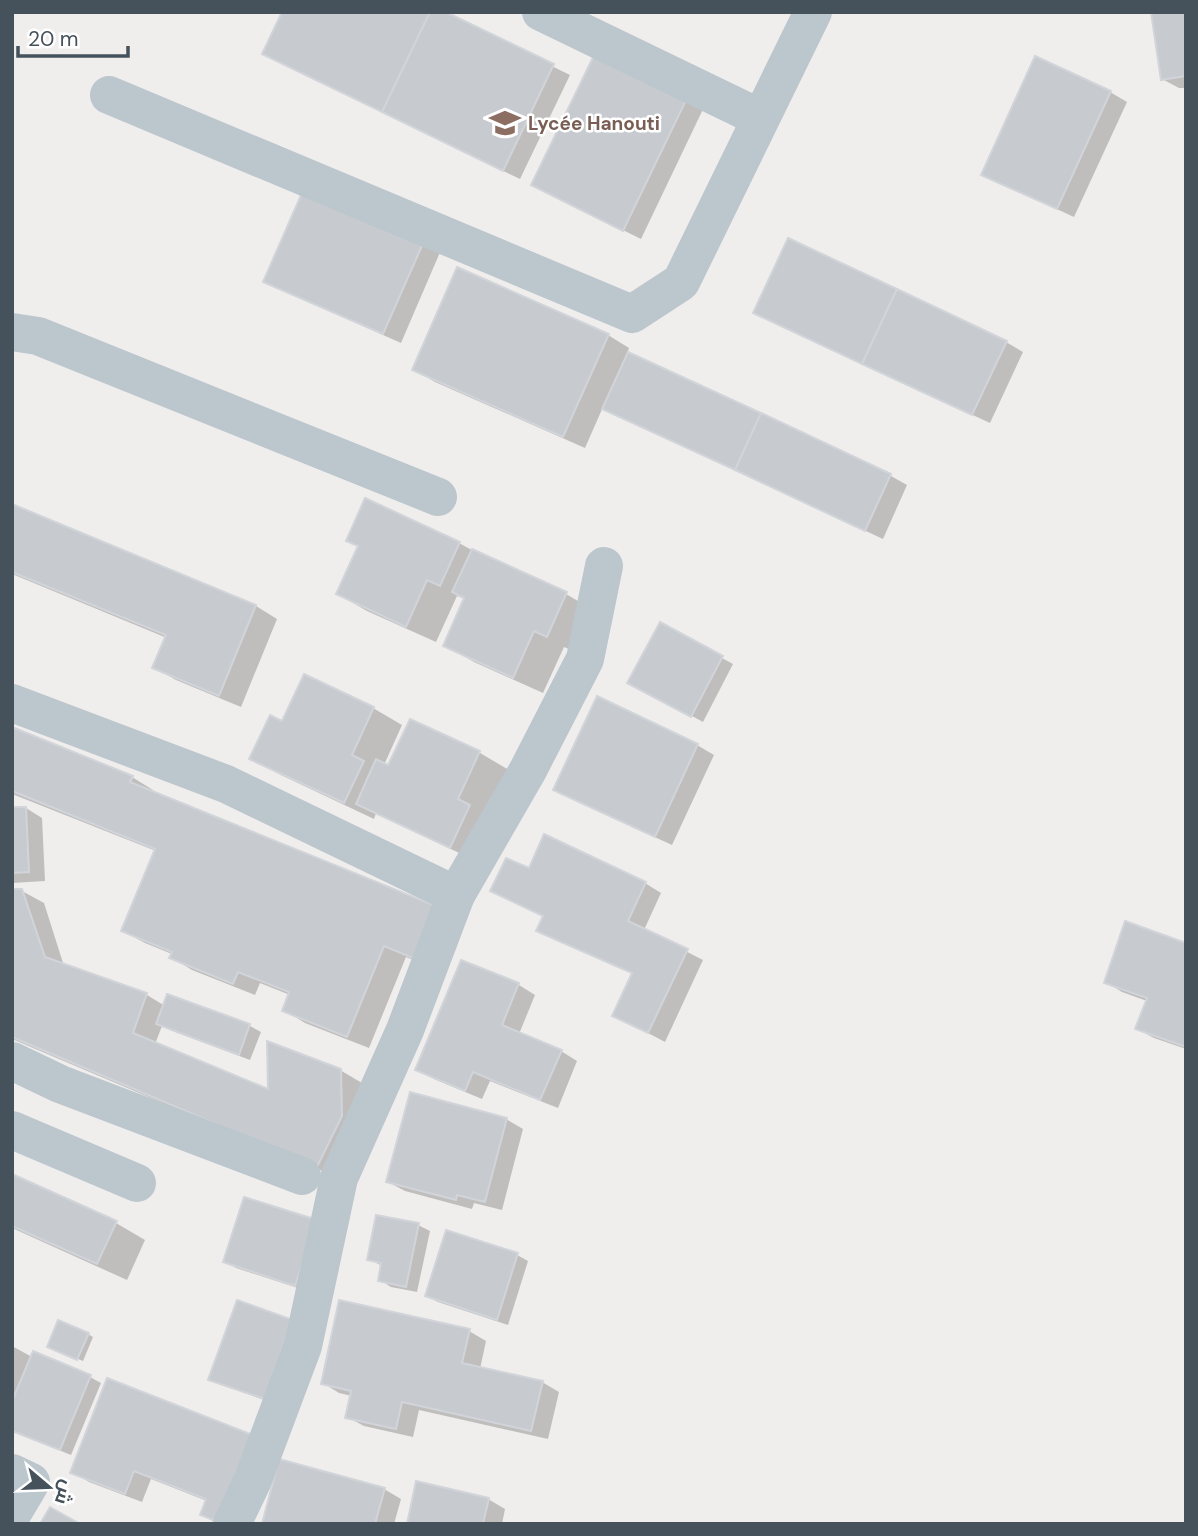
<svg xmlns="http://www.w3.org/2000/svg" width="1198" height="1536" viewBox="0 0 1198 1536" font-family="'DM Sans',Cairo,sans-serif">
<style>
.shadow{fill:#0003}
.building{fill:#c7cbd0;stroke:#d1d4d9;stroke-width:2}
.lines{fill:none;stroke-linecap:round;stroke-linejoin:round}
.minor{stroke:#bbc6cd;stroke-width:38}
.labels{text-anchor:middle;stroke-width:5;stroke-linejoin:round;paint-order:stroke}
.education-label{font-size:19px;font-weight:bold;fill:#785e54;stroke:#fff;text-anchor:start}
</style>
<rect width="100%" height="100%" fill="#f0eded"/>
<g class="shadow">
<path d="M442,12l128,63 -50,104 -239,-116z"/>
<path d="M1186,12v76h-7l-17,-9z"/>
<path d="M599,49l107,54 -65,136 -91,-45z"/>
<path d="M1110,92l17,10 -53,115 -74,-34z"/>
<path d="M306,189l135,61 -40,93 -119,-53 -16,-9z"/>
<path d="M755,312l251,30 17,10 -33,71 -218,-101z"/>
<path d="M608,335l21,13 -2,6 264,122 16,9 -24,54 -262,-122 -18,-10 -18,41 -150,-66 -21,-13z"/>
<path d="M12,506l244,100 21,13 -36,88 -65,-27 -21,-12 12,-30 -155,-64z"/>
<path d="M348,540l111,3 20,11 87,40 29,17 -19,41 -12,-5 -21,46 -69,-31 -29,-17 20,-46 -8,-3 -21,46 -69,-31 -29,-17 21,-47z"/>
<path d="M661,625l72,39 -30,58 -62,-34z"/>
<path d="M597,699l100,46 17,10 -42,90 -100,-46z"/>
<path d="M373,708l29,17 -18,40 5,2 22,-46 69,32 29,17 -29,93 -104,-50 -2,6 -93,-44 -30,-17 32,-35z"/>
<path d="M12,729l120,48 21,13 -1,2 290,180 -36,-15 -37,91 -64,-25 -21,-13 6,-15 -30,-12 -5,12 -63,-25 -21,-13 1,-3 -27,-11 -22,-12 33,-80 -144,-57z"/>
<path d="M26,808l16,10 3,63 -33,2v-74z"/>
<path d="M530,871l115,12 16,10 -17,37 59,30 -38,82 -51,-27 20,-41 -79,-34 -17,-10 7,-13 -52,-26z"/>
<path d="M12,891h10l22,12 20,63 83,29 18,11 3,-10 82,30 11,6 -11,28 -80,-30 -8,-4 -7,18 115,48 70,-22 22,13 -23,95 -327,-139z"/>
<path d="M1186,944v105l-32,-11 -17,-9 10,-28 -25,-9 -16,-10z"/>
<path d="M462,962l57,23 16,10 -16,39 42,17 16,10 -19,47 -68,-27 -8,18 -48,-20 -17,-10z"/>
<path d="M506,1119l17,10 -21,81 -28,-7 -2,6 -67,-18 -17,-9z"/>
<path d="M12,1176l104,47 29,17 -18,40 -115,-52z"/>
<path d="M316,1221l-9,70 -71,-23 -11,-7z"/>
<path d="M418,1225l12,6 -13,61 -26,-5 -11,-7 2,-14 -13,-7z"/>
<path d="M517,1255l11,6 -20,64 -70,-23 -11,-6z"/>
<path d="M238,1302l38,102 -55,-19 -11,-6z"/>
<path d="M469,1331l17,10 -6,28 62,13 17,10 -11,47 -129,-29 -6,27 -49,-11 -17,-9 5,-21 -13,-3 -16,-10z"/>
<path d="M88,1334l5,3 -10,24 -29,-12z"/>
<path d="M12,1346l20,11 58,20 11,6 -30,72 -59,-24z"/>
<path d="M252,1436l-34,88 -16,-9 5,-14 -56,-22 -9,23 -53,-20 -16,-10z"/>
<path d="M384,1489l17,10 -7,25h-131z"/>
<path d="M488,1499l17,10 -3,15h-94z"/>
</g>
<g class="building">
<path d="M282,12h148l-48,100 -120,-58z"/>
<path d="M430,12h16l108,52 -51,107 -121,-59z"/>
<path d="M1151,12h35v64l-25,4z"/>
<path d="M598,47l92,45 -67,139 -92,-46z"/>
<path d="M1035,56l76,35 -54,118 -76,-34z"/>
<path d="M305,186l120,53 -42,95 -120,-52z"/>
<path d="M788,238l109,51 -35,75 -109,-51z"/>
<path d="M457,267l152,67 -46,103 -151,-67z"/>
<path d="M897,289l110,52 -35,74 -110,-51z"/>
<path d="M628,352l133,61 -26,57 -133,-61z"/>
<path d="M761,413l130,61 -26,57 -130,-61z"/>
<path d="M365,498l95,44 -20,44 -13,-6 -21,47 -70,-33 22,-48 -12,-5z"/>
<path d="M12,504l244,101 -37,91 -67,-28 14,-33 -154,-63z"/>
<path d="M472,549l95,43 -20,45 -13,-6 -21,47 -70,-32 21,-48 -12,-6z"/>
<path d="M660,622l63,34 -32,61 -64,-34z"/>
<path d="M304,674l70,33 -22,48 12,6 -20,42 -95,-44 21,-44 12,6z"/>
<path d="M597,696l101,48 -43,93 -102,-47z"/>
<path d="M410,719l70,32 -22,48 12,6 -20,43 -94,-44 20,-45 12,6z"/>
<path d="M12,727l121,49 -3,6 311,126 -21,53 -36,-15 -37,91 -65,-26 7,-19 -51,-20 -5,12 -64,-26 3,-6 -51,-21 34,-82 -143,-58z"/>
<path d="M12,807h14l3,65 -17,1z"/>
<path d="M544,834l102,48 -18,39 60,28 -40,84 -36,-17 20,-43 -96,-42 7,-15 -53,-25 16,-33 23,10z"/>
<path d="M12,889h10l23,68 102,36 -14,40 135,56 -1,-48 74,28 1,47 -25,51 -305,-130z"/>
<path d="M1125,921l61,22v104l-51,-18 12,-31 -43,-15z"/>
<path d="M461,960l58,23 -17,42 60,25 -22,50 -67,-28 -8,19 -50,-21z"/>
<path d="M167,994l83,30 -11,31 -83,-31z"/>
<path d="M410,1092l97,26 -22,84 -28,-7 -1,5 -70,-18z"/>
<path d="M12,1174l105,47 -20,43 -85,-38z"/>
<path d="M244,1197l73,23 -22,66 -72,-24z"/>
<path d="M376,1215l43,8 -13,64 -28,-6 3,-18 -14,-3z"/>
<path d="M446,1230l72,23 -21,67 -72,-24z"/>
<path d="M237,1300l56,20 -28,79 -57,-19z"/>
<path d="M339,1300l131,29 -8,34 81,18 -12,50 -129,-29 -6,27 -51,-11 6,-27 -30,-7z"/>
<path d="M58,1320l31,13 -12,27 -30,-13z"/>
<path d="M33,1351l58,24 -31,75 -48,-19v-30z"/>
<path d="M107,1378l146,57 -34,87 -19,-7 6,-16 -72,-28 -9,23 -55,-21z"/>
<path d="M279,1459l106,29 -10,36h-113z"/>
<path d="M416,1481l73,17 -6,26h-76z"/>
<path d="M50,1507l30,17h-40z"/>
</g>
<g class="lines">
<g class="minor">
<path d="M541,12l219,106"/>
<path d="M109,95l523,219 49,-32 132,-270"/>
<path d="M12,332l26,4 400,161"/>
<path d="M12,703l214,81 230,111"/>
<path d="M12,1061l48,23 242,92"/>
<path d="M12,1130l125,53"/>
<path d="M12,1473l19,9 -19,32"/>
<path d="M232,1524l20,-42 51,-136 36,-168 66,-148 51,-135 72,-125 57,-111 19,-93"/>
</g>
</g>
<defs>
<symbol id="school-bare" viewBox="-9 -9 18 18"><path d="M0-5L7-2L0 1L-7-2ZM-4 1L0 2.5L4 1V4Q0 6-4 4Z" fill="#8d6e63" stroke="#fff" stroke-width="2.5" paint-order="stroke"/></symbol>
</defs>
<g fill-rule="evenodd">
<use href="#school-bare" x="483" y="101" width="44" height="44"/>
</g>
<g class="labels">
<g class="education-label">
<text x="528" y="130">Lycée Hanouti</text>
</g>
</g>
<rect width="1198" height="1536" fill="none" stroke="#45525b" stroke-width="28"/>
<g transform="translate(49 1487) rotate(109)" stroke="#ffffff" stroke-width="5" paint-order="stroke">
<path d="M0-5L12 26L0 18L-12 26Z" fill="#45525b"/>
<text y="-10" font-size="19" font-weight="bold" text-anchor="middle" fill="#45525b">ش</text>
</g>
<path d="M18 46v10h110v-10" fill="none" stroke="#45525b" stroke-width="3.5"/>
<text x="28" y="46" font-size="21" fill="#45525b" stroke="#ffffff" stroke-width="5" paint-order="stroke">20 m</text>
</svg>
